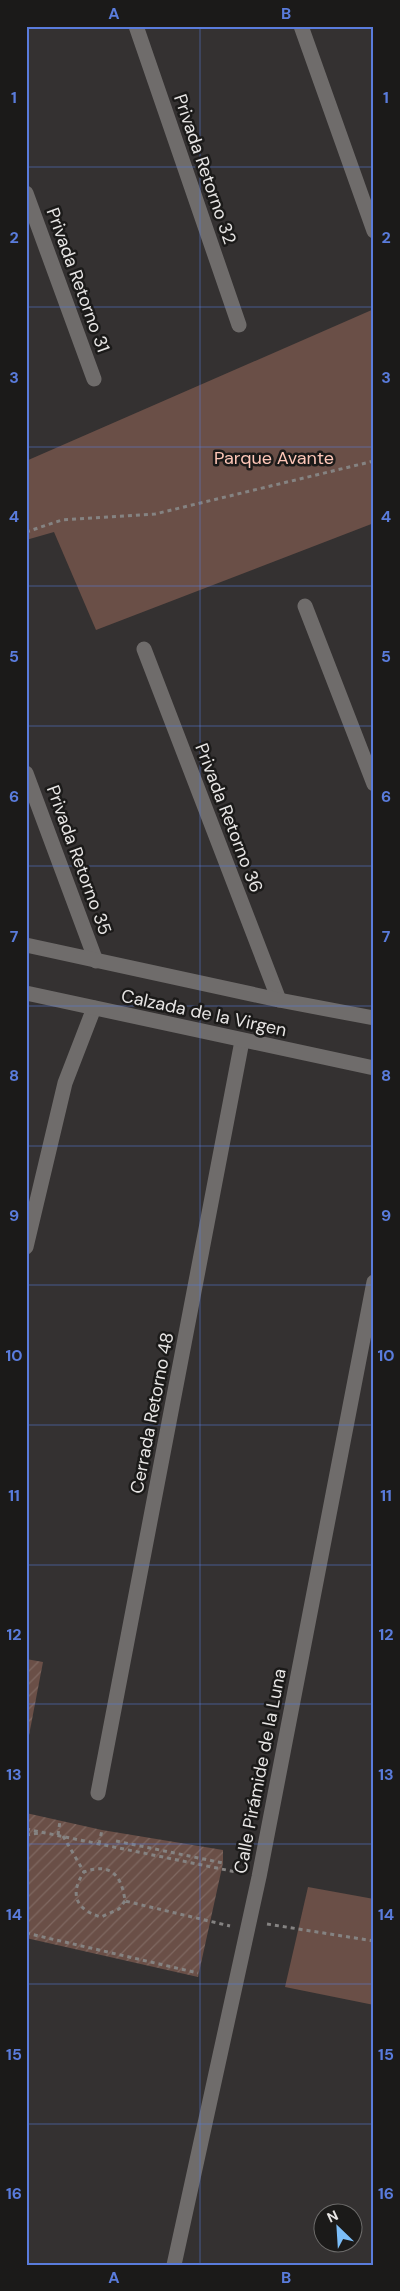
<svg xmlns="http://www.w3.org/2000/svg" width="400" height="2291" viewBox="0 0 400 2291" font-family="'DM Sans',sans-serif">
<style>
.park{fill:#6a4f47}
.garden{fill:url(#garden-furrows)}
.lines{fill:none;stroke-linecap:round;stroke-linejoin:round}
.path{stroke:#858382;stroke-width:3;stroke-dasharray:4 4;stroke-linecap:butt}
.street{stroke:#6f6c6b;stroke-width:15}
.secondary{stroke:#6f6c6b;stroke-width:15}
.grid{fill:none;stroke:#5a7cdc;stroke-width:1;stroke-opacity:0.55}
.labels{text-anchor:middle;stroke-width:5;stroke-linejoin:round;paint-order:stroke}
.street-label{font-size:18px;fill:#e8e6e5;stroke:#1b1a19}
.park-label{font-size:18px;fill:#fec7b8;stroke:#1b1a19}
.neatline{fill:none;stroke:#5a7cdc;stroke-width:2}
.grid-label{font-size:16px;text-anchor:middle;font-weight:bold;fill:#5a7cdc}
</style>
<defs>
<pattern id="garden-furrows" width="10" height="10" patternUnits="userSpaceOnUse" patternTransform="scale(1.25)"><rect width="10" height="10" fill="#6a4f47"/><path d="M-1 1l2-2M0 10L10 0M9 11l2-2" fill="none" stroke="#7f6861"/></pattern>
</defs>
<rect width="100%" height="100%" fill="#343131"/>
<g class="park">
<path d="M374,309v214l-278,107 -42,-98 -28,8v-79z"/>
<path d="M308,1887l66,12v106l-89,-18z"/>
</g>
<g class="garden">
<path d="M26,1659l17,3 -17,89z"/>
<path d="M26,1813l76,17 121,20v13l-25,114 -172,-39z"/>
</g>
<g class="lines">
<g class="path">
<path d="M26,532l36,-12 93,-6 219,-53"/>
<path d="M26,1829l215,44"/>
<path d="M26,1835l14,-2"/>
<path d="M58,1835l2,-14"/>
<path d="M63,1836l21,36"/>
<path d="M116,1841l107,22"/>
<path d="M99,1844l3,-14"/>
<path d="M125,1901l-6,8 -18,8c-25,-7 -32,-23 -17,-45 27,-10 38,4 41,29l105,25"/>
<path d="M267,1924l107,17"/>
<path d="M26,1933l172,40"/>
</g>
<g class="street">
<path d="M136,26l103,299"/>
<path d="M301,26l73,205"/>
<path d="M26,193l68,186"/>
<path d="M305,606l69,178"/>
<path d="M144,649l135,351"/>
<path d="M26,773l70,188"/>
<path d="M26,945l253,55 95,18"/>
<path d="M26,1247l39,-164 29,-75"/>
<path d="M98,1793l144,-752"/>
</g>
<g class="secondary">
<path d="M26,993l348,75"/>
<path d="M174,2265l85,-388 115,-595"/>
</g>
</g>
<path class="grid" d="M200,26v2239M26,167h348M26,307h348M26,447h348M26,586h348M26,726h348M26,866h348M26,1006h348M26,1146h348M26,1285h348M26,1425h348M26,1565h348M26,1704h348M26,1844h348M26,1984h348M26,2124h348"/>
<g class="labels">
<g class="street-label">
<text transform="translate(205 169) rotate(71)" y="6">Privada Retorno 32</text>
<text transform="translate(78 280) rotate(70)" y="6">Privada Retorno 31</text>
<text transform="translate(229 818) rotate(69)" y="6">Privada Retorno 36</text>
<text transform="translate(79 860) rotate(70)" y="6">Privada Retorno 35</text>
<text transform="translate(204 1013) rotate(12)" y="6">Calzada de la Virgen</text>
<text transform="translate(152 1413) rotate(-79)" y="6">Cerrada Retorno 48</text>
<text transform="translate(260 1771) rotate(-79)" y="6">Calle Pirámide de la Luna</text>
</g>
<g class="park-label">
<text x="274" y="464">Parque Avante</text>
</g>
</g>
<rect width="400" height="2291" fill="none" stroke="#1b1a19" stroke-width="55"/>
<g transform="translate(338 2228) rotate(335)"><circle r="24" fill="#1b1a19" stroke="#6d6c6b"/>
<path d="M0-4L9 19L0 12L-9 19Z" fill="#7cbef9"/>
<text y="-8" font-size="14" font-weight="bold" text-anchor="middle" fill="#e8e6e5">N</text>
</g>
<rect x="28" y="28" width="344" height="2236" class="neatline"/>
<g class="grid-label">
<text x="114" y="19">A</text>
<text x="286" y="19">B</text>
<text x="14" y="103">1</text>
<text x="386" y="103">1</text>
<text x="14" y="243">2</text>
<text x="386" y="243">2</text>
<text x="14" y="383">3</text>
<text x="386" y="383">3</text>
<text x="14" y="522">4</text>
<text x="386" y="522">4</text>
<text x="14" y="662">5</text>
<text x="386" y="662">5</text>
<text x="14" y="802">6</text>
<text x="386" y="802">6</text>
<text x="14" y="942">7</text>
<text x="386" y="942">7</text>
<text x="14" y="1081">8</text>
<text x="386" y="1081">8</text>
<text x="14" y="1221">9</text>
<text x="386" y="1221">9</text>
<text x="14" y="1361">10</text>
<text x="386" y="1361">10</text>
<text x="14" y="1501">11</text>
<text x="386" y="1501">11</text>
<text x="14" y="1640">12</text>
<text x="386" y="1640">12</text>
<text x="14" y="1780">13</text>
<text x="386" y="1780">13</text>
<text x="14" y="1920">14</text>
<text x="386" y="1920">14</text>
<text x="14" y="2060">15</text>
<text x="386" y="2060">15</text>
<text x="14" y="2199">16</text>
<text x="386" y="2199">16</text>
<text x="114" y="2283">A</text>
<text x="286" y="2283">B</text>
</g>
</svg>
